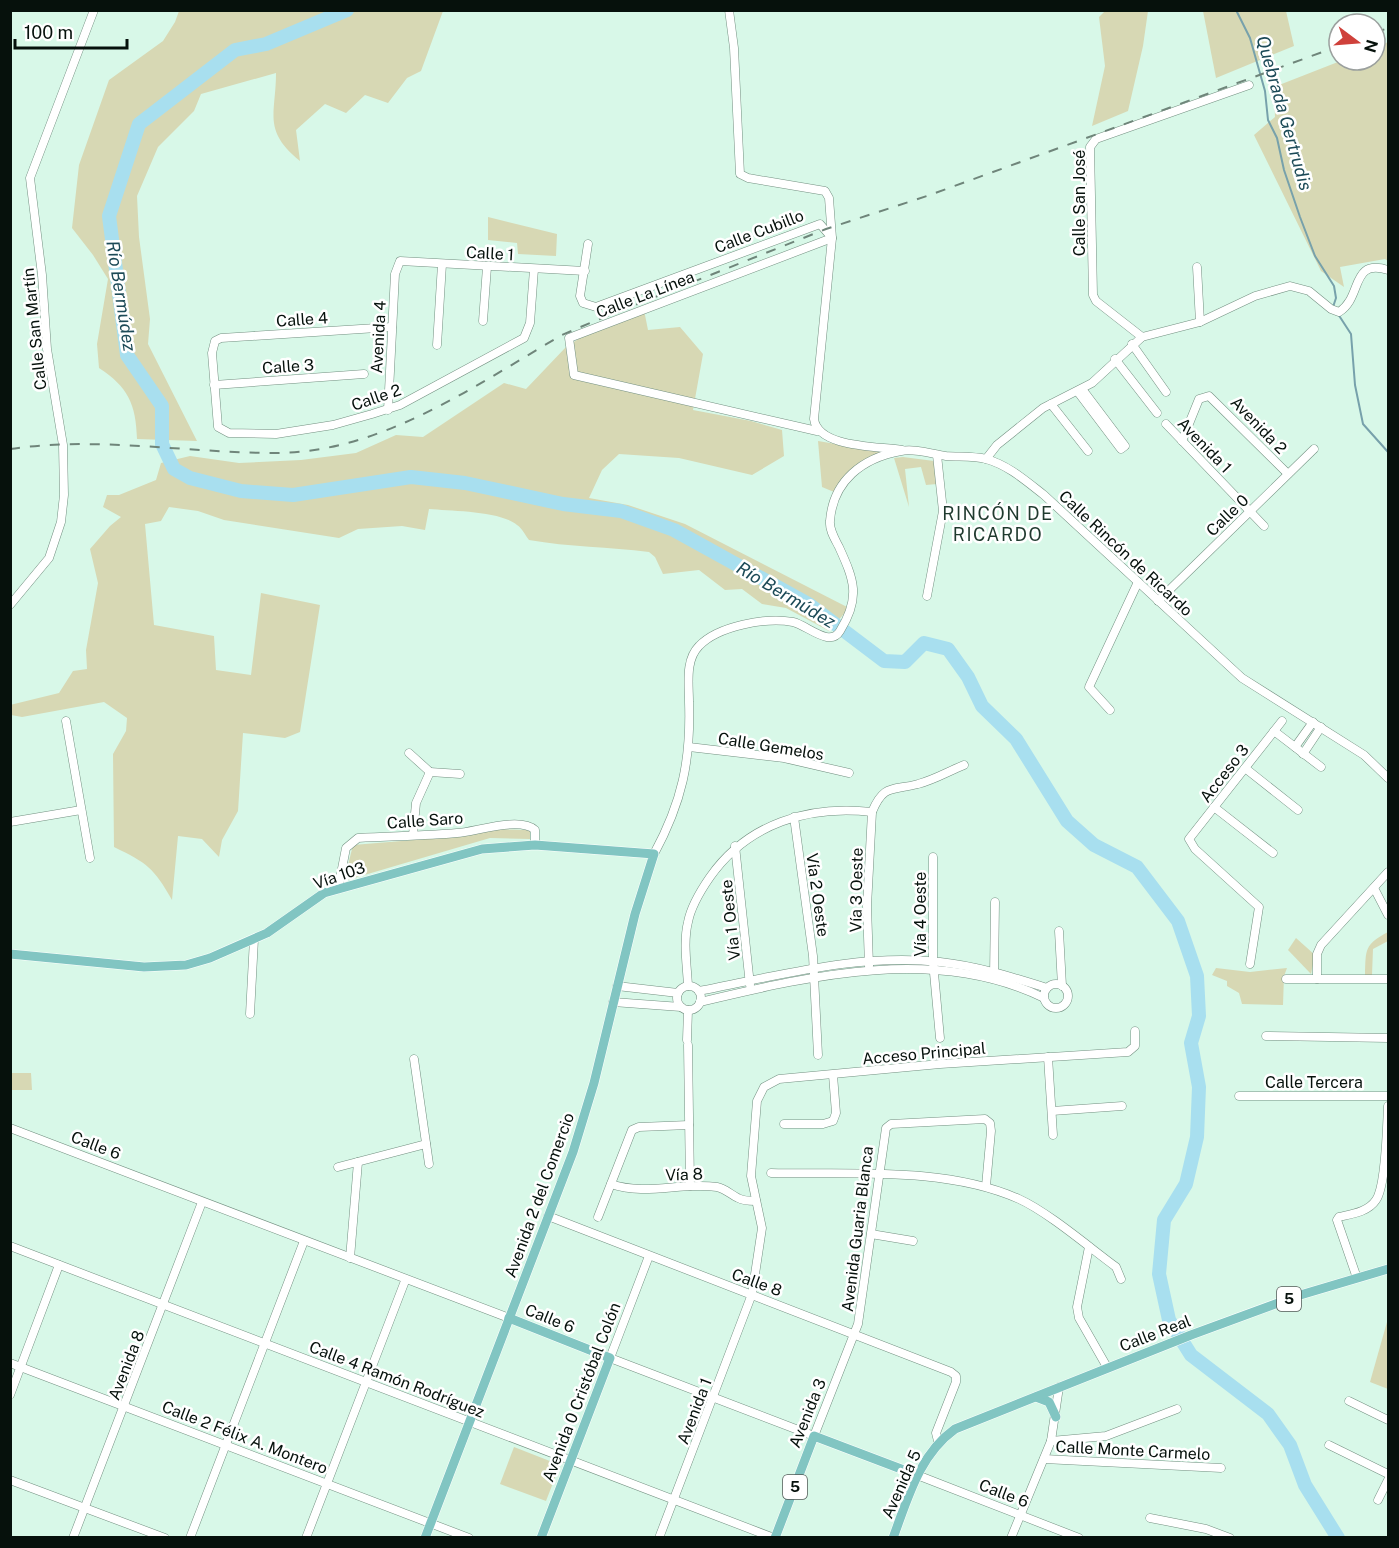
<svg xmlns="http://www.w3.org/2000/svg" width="1399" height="1548" viewBox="0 0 1399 1548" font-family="'Public Sans',sans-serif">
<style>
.green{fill:#d7d8b4}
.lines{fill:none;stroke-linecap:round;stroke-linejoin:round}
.stream{stroke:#77a1ab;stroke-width:2}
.river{stroke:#a8dfef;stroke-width:14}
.minor-casing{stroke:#739081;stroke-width:9}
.major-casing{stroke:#fff;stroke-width:10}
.minor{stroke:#fff;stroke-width:8}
.major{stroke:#81c5c2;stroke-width:9}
.rail{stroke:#6f857a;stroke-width:2;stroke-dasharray:10 10;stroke-linecap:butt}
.labels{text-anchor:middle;stroke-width:5;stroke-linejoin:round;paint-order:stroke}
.shield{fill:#fff;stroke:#515855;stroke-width:1.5}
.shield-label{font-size:15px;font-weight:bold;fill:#06110c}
.street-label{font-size:16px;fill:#06110c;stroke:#fff}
.water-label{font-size:18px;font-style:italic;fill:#1c4a57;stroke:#fff}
.neighbourhood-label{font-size:18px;letter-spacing:1.5px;fill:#1f3a2e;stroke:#fff}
</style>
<rect width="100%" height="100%" fill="#d8f8e8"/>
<g class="green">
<path d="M179,11h264l-22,60 -14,7 -19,25 -23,-8 -19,18 -21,-9 -29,26 4,31c-38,-31 -24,-47 -24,-88l-75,21 -7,17 -36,36 -21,49 2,41 11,82 -2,25 49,97 -60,-2c-1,-35 -9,-52 -38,-71l-2,-24 11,-65 -15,-24 -21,-27 7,-63 30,-85 54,-39 12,-19z"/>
<path d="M1105,11h43l-5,35 -15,65 -36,15 13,-60 -6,-49z"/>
<path d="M1203,11h83l8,35 -78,32z"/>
<path d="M1388,42v219l-3,-2 -45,8 4,20 -23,-16 -67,-136 21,-18 -1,-30 69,-27h32v-12z"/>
<path d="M488,217l69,17 -1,22 -38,-2 -1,-11 -29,-3z"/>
<path d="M644,310l4,20 32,-3 23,27 -10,56 58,11 31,9 2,26 -32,19 -73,-17 -60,-4 -17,16 -13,28 39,7 57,19 164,84 -20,23 -43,-23 -24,-4 -20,-15 -17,1 -26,-20 -36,4 -8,-17 -6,-5c-40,-5 -80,-5 -120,-12 -4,-5 -7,-12 -12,-15 -16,-14 -66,-14 -88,-16l-4,21 -23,-4 -44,3 -19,9 -115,-18 -26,-9 -29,-4 -8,14 -16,3 9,101 60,11 2,34 35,5 10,-82 59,12 -20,127 -15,6 -42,-5 -5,78 -16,29 -3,17 -17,-18 -24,-3 -6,64c-18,-32 -25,-37 -58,-53l-1,-93 13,-23 1,-13 -23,-16 -82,15 -11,-2 -1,-10 49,-12 14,-22 14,-2 -1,-19 12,-67 -8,-34 20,-23 11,-9 -18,-10 4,-12h12l37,-15 5,-17 29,-7 49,7 62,-3 55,-7 40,-18 27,2 81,-54 22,6 40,-42 20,-13z"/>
<path d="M818,441l71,12 -12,4 -43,35 -12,-5z"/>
<path d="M903,457l31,4 3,23 -11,1 -5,-18 -16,2 4,38 -15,-49z"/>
<path d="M493,829l37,1v9l-40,-1 -146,43 9,-36 109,-9z"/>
<path d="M1388,932v9l-15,8 -1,26h-7c1,-26 -1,-30 23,-43z"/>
<path d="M1296,938l19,17 -4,19 -23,-24z"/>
<path d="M1216,968l34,4 37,-4 -3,8 -1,29 -41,-1 -3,-11 -12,-7v-5l-15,-6z"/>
<path d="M11,1073h20l1,17h-21z"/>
<path d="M1387,1322h1v67l-18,-7z"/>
<path d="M514,1447l46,18 -14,36 -46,-17z"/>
</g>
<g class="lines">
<g class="stream">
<path d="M1236,10l14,28 15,53 3,29 9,18 7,32 16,47 15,39 19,30 2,12 -3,9"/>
<path d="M1338,314l13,20 4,51 8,39 25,28"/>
</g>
<path class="river" d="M347,10l-81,34 -31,6 -96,74 -30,92 18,139 35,51v38l12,25 16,9 51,13 52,4 118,-18 54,6 98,21 58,7 53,19 136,75 74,56 21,1 19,-19 24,6 20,28 14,29 34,33 51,82 27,24 43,22 41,54 19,55 2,40 -8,27 8,44 -2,50 -11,47 -22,36 -5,54 10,46 22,35 77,59 22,31 15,40 33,53"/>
<defs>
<g id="minor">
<path d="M729,10l5,38 6,126 8,4 77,13 4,7 3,40 -263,100 5,37 243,56"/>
<path d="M588,244l-8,52 3,7 13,4 224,-83 12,14 -18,181c4,29 64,27 88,31"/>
<path d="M1197,267l3,55"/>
<path d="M483,321l4,-54"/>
<path d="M392,327l-171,11 -6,3 -3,12 6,74 11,6 47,1 57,-9 39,-11 28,-9 124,-67 6,-15 4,-54"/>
<path d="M1142,337l-46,-36 -3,-6 -3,-148 6,-8 153,-54"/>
<path d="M1132,344l34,48"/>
<path d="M437,345l5,-81"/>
<path d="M1115,359l42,54"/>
<path d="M214,385l150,-11"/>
<path d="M1078,392l43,57 4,-3 -43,-57"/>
<path d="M1051,404l37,47"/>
<path d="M388,410l7,-136 5,-13 185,10"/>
<path d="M1166,424l98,102"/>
<path d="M1182,441l17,-42 10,-3 79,78"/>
<path d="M986,459l11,-14 46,-37 49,-25 50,-46 58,-15 55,-26 35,-10 19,5 22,18 8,3c24,-15 11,-54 49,-42"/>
<path d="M927,596l16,-85 -6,-56"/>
<path d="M1158,601l156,-152"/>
<path d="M10,605l39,-47 12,-36 3,-27 -1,-50 -16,-96 -5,-74 -12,-97 64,-168"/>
<path d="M1110,710l-21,-23 49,-105"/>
<path d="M66,721l24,137"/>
<path d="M1274,731l47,36"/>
<path d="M689,747l95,11 65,15"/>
<path d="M1295,747l18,-25"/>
<path d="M409,753l21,19"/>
<path d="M1303,754l18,-27"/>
<path d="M1245,768l53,42"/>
<path d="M430,772l30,2"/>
<path d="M1214,807l59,46"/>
<path d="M794,817l19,139 5,99"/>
<path d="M10,822l71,-12"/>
<path d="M413,835l3,-32 14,-31"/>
<path d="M735,846l15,139"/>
<path d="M654,854c28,-52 37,-93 35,-152 0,-18 -4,-42 10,-56 19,-20 67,-29 94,-24 14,3 37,26 47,9 21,-34 14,-51 -1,-84 -4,-8 -10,-17 -9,-26 3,-40 32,-63 71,-70 13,-3 31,3 45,5 13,1 28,0 40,3 22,6 40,22 58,36l198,183 122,77 24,23"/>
<path d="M933,857v105l7,76"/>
<path d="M1374,888l14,27"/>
<path d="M338,889l8,-41 12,-10c33,-2 66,-2 99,-5 18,-1 63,-17 78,-3v15"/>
<path d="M1059,931l3,55"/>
<path d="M1250,964l9,-57 -64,-58 -6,-10 93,-118"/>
<path d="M869,966l-2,-60 5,-94c12,-29 21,-21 46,-28 16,-4 31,-13 46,-19"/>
<path d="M994,976l1,-74"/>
<path d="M1286,979h102"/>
<path d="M1317,979v-25l4,-9 67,-73"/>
<circle cx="1056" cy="996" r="12"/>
<path d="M617,986l61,7"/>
<path d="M688,986c-1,-21 -5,-44 0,-64 3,-16 13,-32 22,-45 38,-54 99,-72 162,-65"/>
<circle cx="689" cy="998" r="12"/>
<path d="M699,991c79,-15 159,-38 241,-29 37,4 72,15 107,26"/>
<path d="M613,1002l68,5"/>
<path d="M700,1002c110,-26 236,-57 344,-4"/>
<path d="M250,1014l4,-75"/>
<path d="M1266,1036l122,2"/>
<path d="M687,1040l1,-30"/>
<path d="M688,1045l2,141"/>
<path d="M1048,1057l5,78"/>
<path d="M414,1059l15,105"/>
<path d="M1239,1096h149"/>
<path d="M1052,1111l70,-5"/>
<path d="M784,1124h39l10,-3 3,-8 -3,-38"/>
<path d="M10,1128l499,190"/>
<path d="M338,1167l88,-23"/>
<path d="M771,1173c79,2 174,-7 248,26 29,13 71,49 97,68l5,12"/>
<path d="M611,1184c34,12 70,-2 106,3 9,2 13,7 21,11 5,3 12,3 18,3"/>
<path d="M548,1216l403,156 5,4v6l-20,51 2,8"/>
<path d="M598,1217l34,-87 7,-3 50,-2"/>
<path d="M871,1234l42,7"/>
<path d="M10,1246l764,292"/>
<path d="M1089,1247l-12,60 2,11 28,49"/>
<path d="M649,1256l-39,102 204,78 44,-112 28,-196 5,-4 94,-5 5,4 1,8 -5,55"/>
<path d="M350,1258l8,-96"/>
<path d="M1357,1278l-20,-58 2,-3c13,-3 29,-5 37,-17 10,-14 11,-74 12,-94"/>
<path d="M10,1363l459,175"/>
<path d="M10,1395l49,-130"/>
<path d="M1349,1401l39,19"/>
<path d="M1051,1441l55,-5 71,-27"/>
<path d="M1329,1445l59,29"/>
<path d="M1044,1459l177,9"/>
<path d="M917,1475l162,63"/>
<path d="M10,1480l155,58"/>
<path d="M1378,1500l10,-20"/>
<path d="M1150,1518l56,11 24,9"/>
<path d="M73,1538l129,-336"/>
<path d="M190,1538l114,-297"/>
<path d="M306,1538l99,-257"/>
<path d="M659,1538l93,-244 10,-66 -11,-52 6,-75 7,-14 15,-8 161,-15 188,-12 7,-6v-15"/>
<path d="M1011,1538l40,-97 8,-54"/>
</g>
<g id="major">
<path d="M10,954l134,13 42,-2 24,-7 57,-25 57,-40 158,-44 53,-4 119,9 -19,60 -41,169 -21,69 -148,386"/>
<path d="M509,1318l101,40 -69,180"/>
<path d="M1036,1397l13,5 7,15"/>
<path d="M775,1538l39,-102 103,39"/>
<path d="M893,1538c15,-40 26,-83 62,-109l236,-94 106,-39 91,-27"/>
</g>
</defs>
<use href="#minor" class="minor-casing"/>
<use href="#major" class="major-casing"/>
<use href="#minor" class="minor"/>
<use href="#major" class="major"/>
<g class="rail">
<path d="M1375,33l13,-5"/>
<path d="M10,449c88,-13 177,4 265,4 106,0 199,-67 287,-118l28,-12 236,-94 101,-33 412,-150"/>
</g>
</g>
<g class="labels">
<g class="shield">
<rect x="1277" y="1287" width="24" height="24" rx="4.5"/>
<rect x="783" y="1475" width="24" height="24" rx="4.5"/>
</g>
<g class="shield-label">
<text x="1289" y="1304">5</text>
<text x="795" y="1492">5</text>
</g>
<g class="street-label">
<text transform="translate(1079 203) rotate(-90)" y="6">Calle San José</text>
<text transform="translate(759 231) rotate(-21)" y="6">Calle Cubillo</text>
<text transform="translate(490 253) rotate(3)" y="6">Calle 1</text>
<text transform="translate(645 294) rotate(-21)" y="6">Calle La Línea</text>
<text transform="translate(302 319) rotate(-4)" y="6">Calle 4</text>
<text transform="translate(34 329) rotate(-96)" y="6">Calle San Martín</text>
<text transform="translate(378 337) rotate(-87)" y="6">Avenida 4</text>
<text transform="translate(288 366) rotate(-4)" y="6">Calle 3</text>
<text transform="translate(376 397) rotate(-19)" y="6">Calle 2</text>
<text transform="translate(1259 425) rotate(46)" y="6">Avenida 2</text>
<text transform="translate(1205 445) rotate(46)" y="6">Avenida 1</text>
<text transform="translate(1227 515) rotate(-44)" y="6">Calle 0</text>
<text transform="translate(1126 553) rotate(43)" y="6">Calle Rincón de Ricardo</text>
<text transform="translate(771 746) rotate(9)" y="6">Calle Gemelos</text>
<text transform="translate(1224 773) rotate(-52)" y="6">Acceso 3</text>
<text transform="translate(425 820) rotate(-4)" y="6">Calle Saro</text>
<text transform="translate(339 875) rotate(-19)" y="6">Vía 103</text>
<text transform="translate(856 890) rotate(-89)" y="6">Vía 3 Oeste</text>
<text transform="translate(818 895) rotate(82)" y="6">Vía 2 Oeste</text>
<text transform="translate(920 914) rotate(-90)" y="6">Vía 4 Oeste</text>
<text transform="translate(730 920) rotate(-96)" y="6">Vía 1 Oeste</text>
<text transform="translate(924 1053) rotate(-5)" y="6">Acceso Principal</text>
<text x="1314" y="1088">Calle Tercera</text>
<text transform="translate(96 1145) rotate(21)" y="6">Calle 6</text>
<text transform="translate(684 1174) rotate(-2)" y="6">Vía 8</text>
<text transform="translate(539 1195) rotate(-70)" y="6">Avenida 2 del Comercio</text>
<text transform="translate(857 1229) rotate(-83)" y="6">Avenida Guaria Blanca</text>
<text transform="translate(757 1282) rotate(20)" y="6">Calle 8</text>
<text transform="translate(550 1318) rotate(22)" y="6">Calle 6</text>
<text transform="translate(1155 1333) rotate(-21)" y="6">Calle Real</text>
<text transform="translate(126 1365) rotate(-69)" y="6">Avenida 8</text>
<text transform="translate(397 1379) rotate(21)" y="6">Calle 4 Ramón Rodríguez</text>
<text transform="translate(581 1392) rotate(-69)" y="6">Avenida 0 Cristóbal Colón</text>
<text transform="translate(694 1411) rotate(-69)" y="6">Avenida 1</text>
<text transform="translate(807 1413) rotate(-68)" y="6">Avenida 3</text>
<text transform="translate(245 1437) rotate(21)" y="6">Calle 2 Félix A. Montero</text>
<text transform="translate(1133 1450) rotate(3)" y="6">Calle Monte Carmelo</text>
<text transform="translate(901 1484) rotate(-66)" y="6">Avenida 5</text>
<text transform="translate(1004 1493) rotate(21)" y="6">Calle 6</text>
</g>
<g class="water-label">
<text transform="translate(1284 113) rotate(74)" y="6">Quebrada Gertrudis</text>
<text transform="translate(121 296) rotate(81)" y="6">Río Bermúdez</text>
<text transform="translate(786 595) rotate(31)" y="6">Río Bermúdez</text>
</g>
<g class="neighbourhood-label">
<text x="998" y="520">RINCÓN DE<tspan x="998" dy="21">RICARDO</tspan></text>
</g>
</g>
<rect width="1399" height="1548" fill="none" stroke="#06110c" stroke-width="24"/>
<g transform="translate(1357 42) rotate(106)"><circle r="28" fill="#ffffff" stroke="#9ba09e" stroke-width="1.5"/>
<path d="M0-4.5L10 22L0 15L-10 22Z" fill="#cf413b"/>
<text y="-9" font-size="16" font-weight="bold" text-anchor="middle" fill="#06110c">N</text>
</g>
<path d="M15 39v9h112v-9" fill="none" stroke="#06110c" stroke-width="3"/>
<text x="24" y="39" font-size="18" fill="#06110c" stroke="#ffffff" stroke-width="4.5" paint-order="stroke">100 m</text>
</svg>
